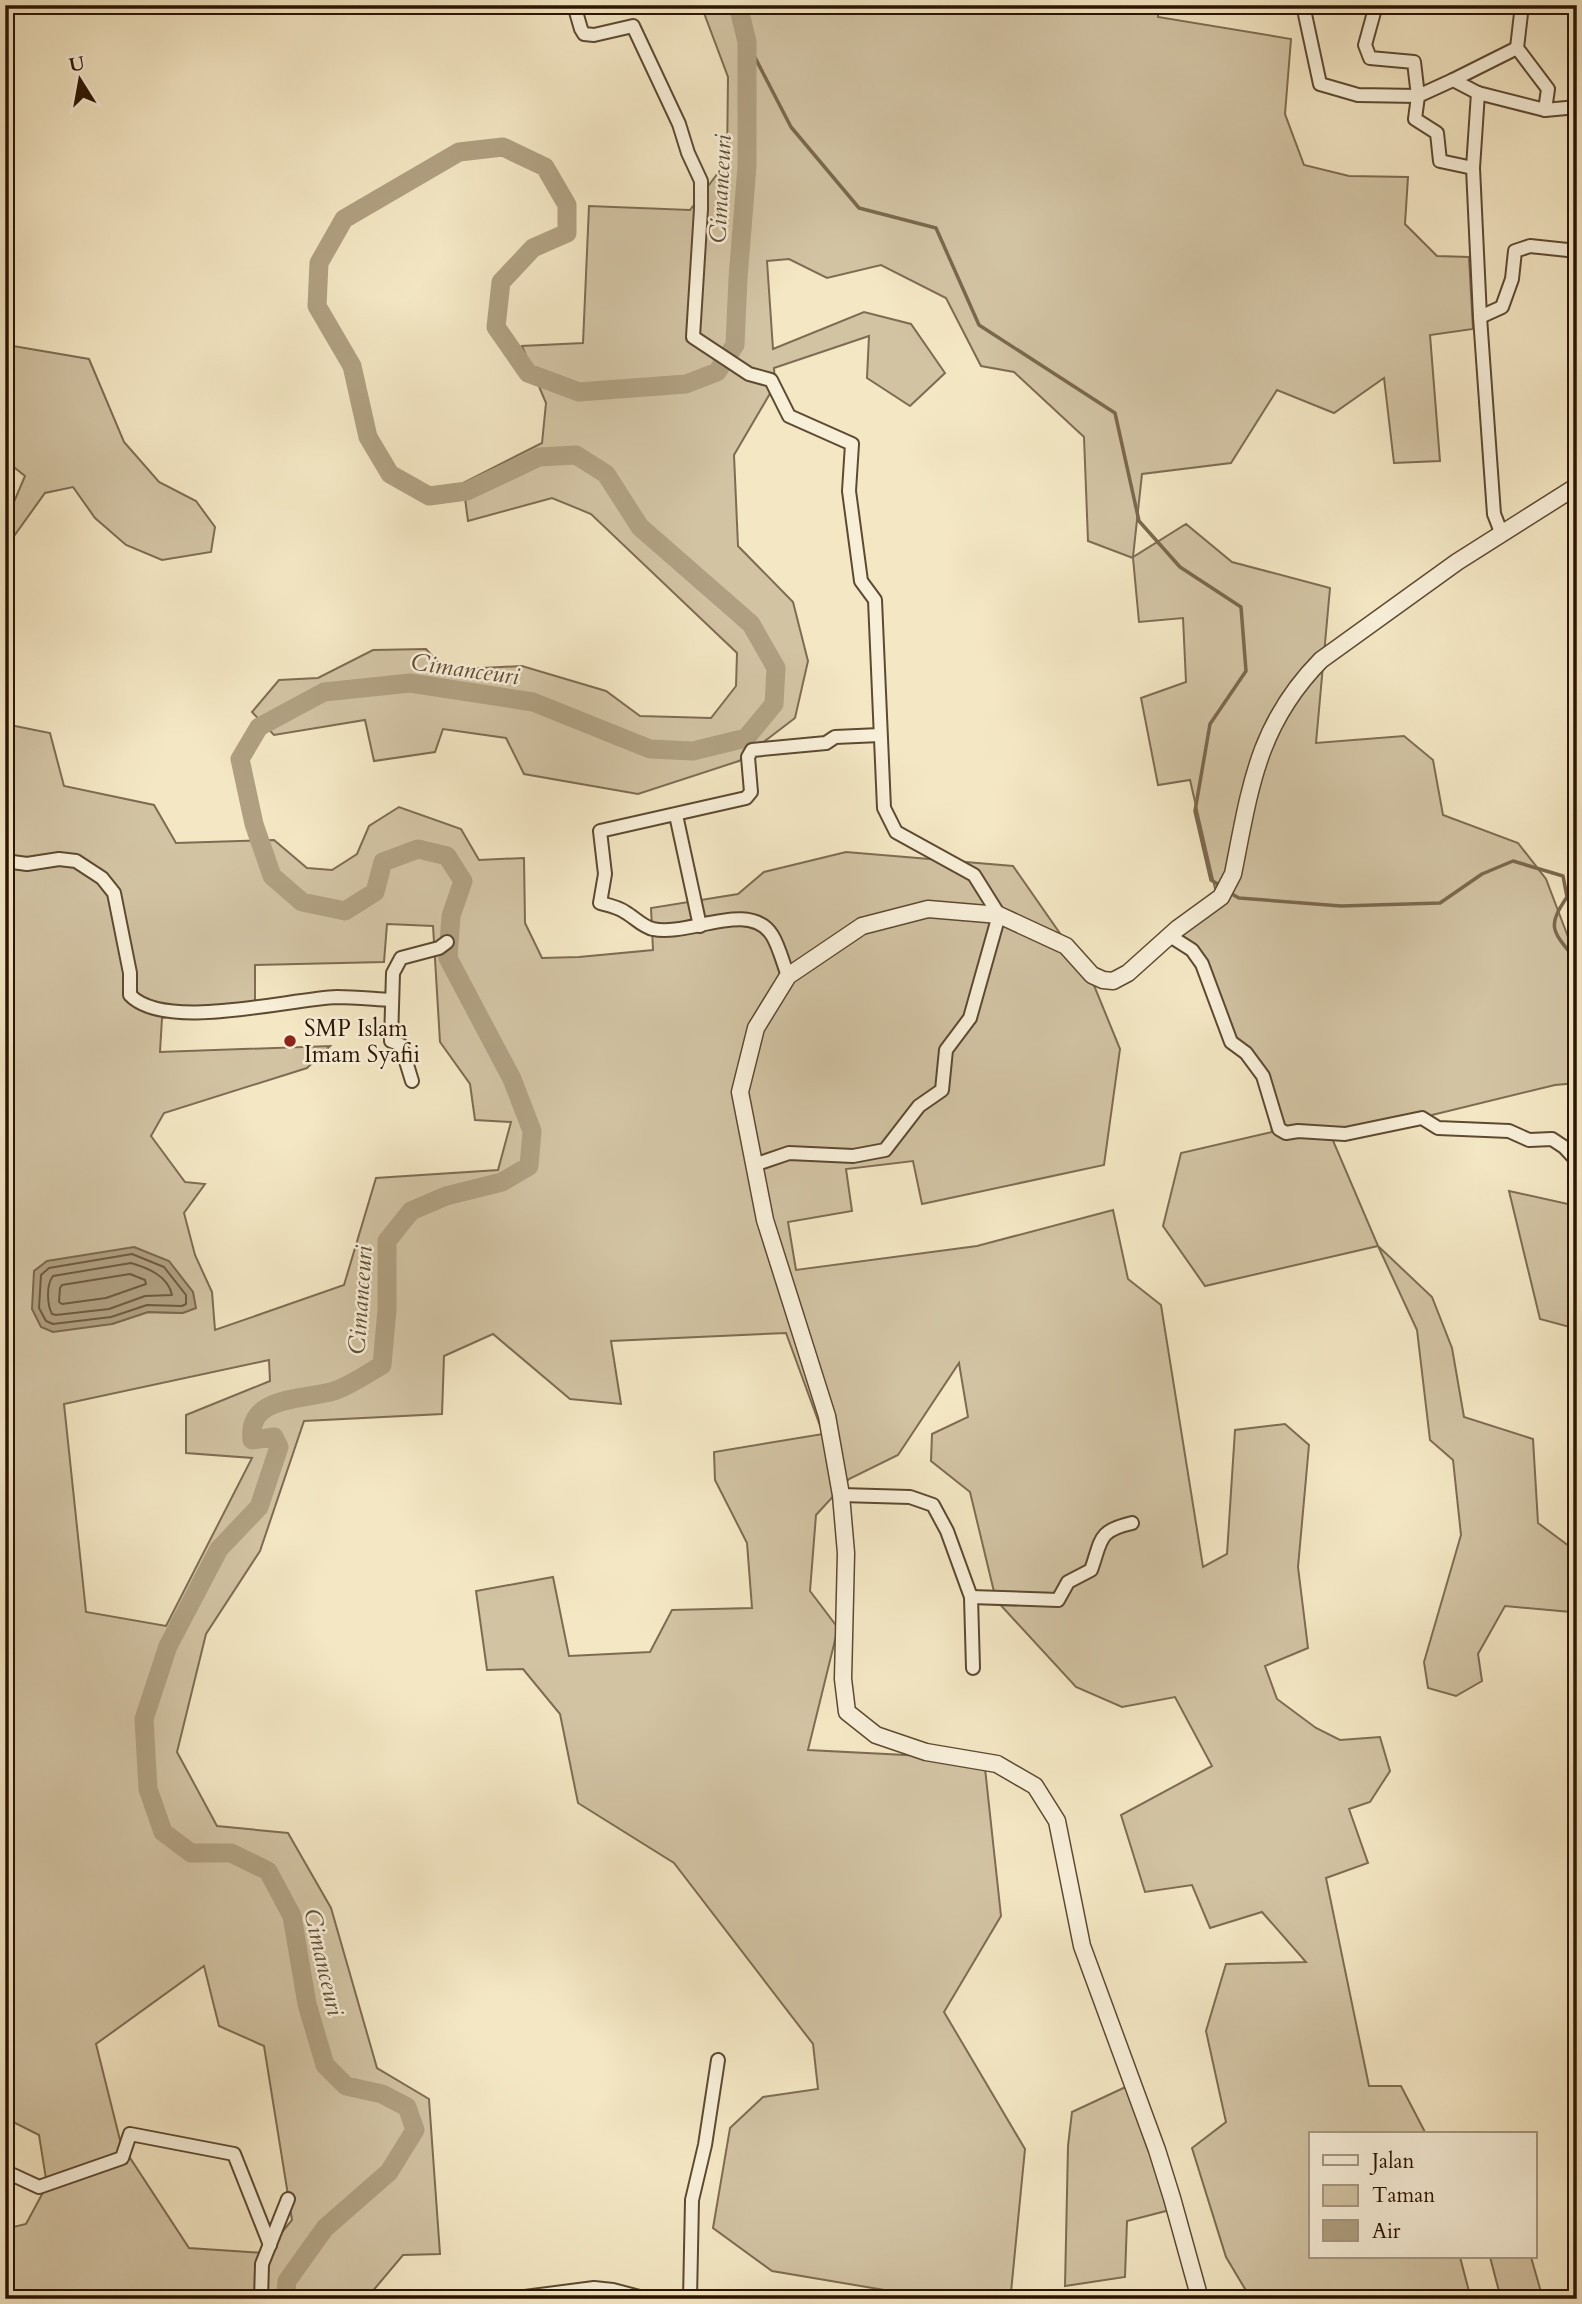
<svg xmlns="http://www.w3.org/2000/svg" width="1582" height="2304" viewBox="0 0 1582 2304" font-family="Cardo,serif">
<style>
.green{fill:#d2c3a3;stroke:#7e6c52;stroke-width:2;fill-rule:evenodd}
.water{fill:#b0a081;stroke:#7b684d;stroke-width:2}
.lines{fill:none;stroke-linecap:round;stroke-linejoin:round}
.shore{stroke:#6e5a40;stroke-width:2}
.stream{stroke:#7b684d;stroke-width:3.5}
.river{stroke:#b0a081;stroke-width:19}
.minor-casing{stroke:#5d4a31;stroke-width:16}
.tertiary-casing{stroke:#5d4a31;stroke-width:19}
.minor{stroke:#f8efd9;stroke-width:12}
.tertiary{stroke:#f8efd9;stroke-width:16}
.poi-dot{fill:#8f2418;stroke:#f8efd9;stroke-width:2.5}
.labels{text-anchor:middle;stroke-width:5;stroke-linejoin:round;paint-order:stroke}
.poi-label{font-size:23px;fill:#2b1500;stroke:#f8efd9;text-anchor:start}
.water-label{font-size:24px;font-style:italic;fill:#604d34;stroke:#f8efd9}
</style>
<rect width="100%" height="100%" fill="#f4e7c4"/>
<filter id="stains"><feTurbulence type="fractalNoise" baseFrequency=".00286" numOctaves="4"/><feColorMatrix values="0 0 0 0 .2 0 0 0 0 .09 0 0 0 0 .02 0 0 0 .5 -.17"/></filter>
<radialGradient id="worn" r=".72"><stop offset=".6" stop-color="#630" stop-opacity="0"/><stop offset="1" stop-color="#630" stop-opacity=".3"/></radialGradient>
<g class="green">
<path d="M701,5h457v12l133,22 -6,75 19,51 45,11 59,1 -3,47 32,32 32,1 4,72 -43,6 10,126 -46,2 -10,-85 -50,35 -57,-23 -46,73 -89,11 -9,83 53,-33 46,38 98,26 -14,155 88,-7 29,24 10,55 75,28 28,36 24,63 7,6v135l-22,2 -127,31 -97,20 47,110 54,51 20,51 12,69 69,22 5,84 39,29v64l-6,-4 -66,-6 -27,48 4,27 -26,15 -28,-8 -4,-26 37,-127 -8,-75 -23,-20 -13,-110 -39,-84 -173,40 -42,-60 18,-73 91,-21 -8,-59 -41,-37 -27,-76 -28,-22 49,-41 -27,-117 -32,5 -17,-87 45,-16 -3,-64 -44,4 -6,-64 -45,-17 -4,-104 -70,-65 -33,-6 -35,-68 -65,-33 -54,13 -38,-19 -22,2 6,88 91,-37 47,12 34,49 -35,33 -43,-28 2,-42 -95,32 1,17 -41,70 4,91 55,56 15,59 -13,57 -56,43 -101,33 -114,-20 -18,-36 -63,-9 -8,23 -61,9 -9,-41 -91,15 -22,-23 27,-32 39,-2 55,-28 53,-1 19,21 77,-4 84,25 34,25 71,2 25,-32 1,-33 -146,-139 -39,-16 -84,23 -5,-38 79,-40 4,-40 -24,-57 61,-3 6,-137 101,4 37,-49 1,-84z"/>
<path d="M13,346l76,13 35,83 35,40 37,19 19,26 -4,25 -49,8 -36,-15 -31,-27 -22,-31 -28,6 -31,43 -9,-7v-6l20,-47 -20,-16v-112z"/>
<path d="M5,724l45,9 14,53 90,19 22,38 98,-3 33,28 25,2 25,-16 12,-28 30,-19 62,22 18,31 45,-2 1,65 17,35 37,-1 74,-7 -2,-42 87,-14 26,-22 82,-20 167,14 78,112 29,71 -16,116 -182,39 -9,-43 -67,8 6,42 -64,11 8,48 181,-24 136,-36 15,69 33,26 42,262 24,-13 8,-124 50,-6 24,21 -11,122 10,81 -43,18 12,33 39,29 24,12 40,-3 10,34 -20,31 -21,7 19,54 -42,15 43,208h32l25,48h-115v123h149l11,42h-220l-25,-42 -34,-109 34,-26 -20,-91 20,-67 80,-2 -44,-50 -52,16 -18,-43 -47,7 -24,-77 91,-49 -37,-69 -53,10 -46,-20 -80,-87 -26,-108 -39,-31 1,-27 36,-17 -9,-54 -61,92 -49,24 -33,36 -6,76 28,37 -30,122 176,9 17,157 -57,96 81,137 -14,143 -109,1 -130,-22 -59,-43 17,-100 33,-31 55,-8 -5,-45 -139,-181 -96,-60 -18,-89 -37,-45 -36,1 -11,-79 77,-14 16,79 81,-4 22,-42 80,-2 -5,-65 -32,-63 -1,-28 109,-18 -37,-101 -175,8 10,63 -51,-5 -77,-65 -49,22 -2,58 -138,7 -44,130 -54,83 -29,118 40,74 71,7 43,75 46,160 52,31 11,155 -37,1 -37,44h-361v-70l21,-5 21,-39 -8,-50 -34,-17zM387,924l46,2 7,116 30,42 5,36 36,2 -13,48 -122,8 -32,107 -129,45 -3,-38 -17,-37 -11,-42 21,-29 -20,-2 -34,-46 13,-23 143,-45 23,-22 -170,6 2,-34 93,-15v-38l129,-3zM34,1271l149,42 -35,-1 -36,12zM269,1360l1,21 -84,34v38l66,5 -86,168 -80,-14 -22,-208zM204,1966l15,60 45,20 28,174 -27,33 -76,-5 -68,-104 -25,-100z"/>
<path d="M1509,1191l68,15v123l-37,-10z"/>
<path d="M1132,2084l38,126 -43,11 -2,56 -60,9 3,-140 4,-34z"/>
<path d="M1490,2257h41l12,42h-42z"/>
</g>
<path class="water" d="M134,1247l35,14 24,31 3,16 -13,5 -35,-1 -36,12 -59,8 -12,-5 -9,-18 2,-38 13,-10z"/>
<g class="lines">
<g class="shore">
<path d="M132,1254l32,13 22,28v9l-4,2 -35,-1 -36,12 -58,7 -7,-3 -7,-13 2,-33 8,-7z"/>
<path d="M131,1263c17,5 37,13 41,32l-27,1 -36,13 -53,6 -4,-1c-5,-10 -6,-29 1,-38z"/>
<path d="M130,1274l15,6 1,4 -40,14 -44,6 -3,-2 1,-14 2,-3z"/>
</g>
<g class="stream">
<path d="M747,42l44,85 68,81 77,20 43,97 136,88 24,108 41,46 61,40 5,64 -36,53 -15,87 16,69 10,6"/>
<path d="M1230,893l9,5 102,8 99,-3 42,-29 31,-13 50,15 4,21c-19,28 -16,33 5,58h5"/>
</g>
<path class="river" d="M285,2299l2,-18 38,-53 64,-56 26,-42 -8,-23 -25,-13 -36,-8 -21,-21 -18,-61 -15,-88 -24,-45 -37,-18h-40l-28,-21 -15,-43 -4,-70 24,-73 51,-97 40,-42 20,-60 -5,-10 -22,3c-5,-45 52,-40 82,-49 17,-6 33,-17 48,-26l5,-55v-69l24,-30 35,-15 56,-14 27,-16 3,-35 -20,-52 -64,-121 3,-42 12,-35 -16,-25 -29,-7 -35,13 -8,30 -30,19 -43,-9 -30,-26 -18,-52 -14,-65 19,-32 65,-35 86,-9 123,19 117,47 43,2 53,-13 28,-34 2,-36 -25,-44 -111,-97 -34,-53 -30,-19 -37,2 -72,34 -38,5 -39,-22 -22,-37 -16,-71 -35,-60 2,-43 25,-44 115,-67 44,-5 42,20 22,38v28l-34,15 -32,34 -5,45 32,46 51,19 107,-8 31,-12 18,-27 3,-67 9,-112v-124l-9,-37"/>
<defs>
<g id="minor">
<path d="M574,5l7,24 3,5 10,1 39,-9 46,98 9,29 13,28v28l-8,128 56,37 22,6 18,36 63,28 -3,47 12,90 14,19 9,208 12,24 78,43 25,40 -29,103 -24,32 -4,40 -23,16 -34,44 -32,6 -64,-3 -35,12"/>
<path d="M1303,5l17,79 38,11 60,1 35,-16 25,13"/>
<path d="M1376,5l-11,40 5,13 44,4 4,34 -3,23 22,14 3,28 33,7"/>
<path d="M1522,5l-5,43 31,41 -3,21"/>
<path d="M1453,80l64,-32"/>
<path d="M1480,317l22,-10 10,-28 3,-28 15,-5 47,5"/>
<path d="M1501,532l-7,-18 -14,-197 -7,-149 5,-75 67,17 32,-3"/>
<path d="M676,815l24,111"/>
<path d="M5,861l22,3 32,-5 17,2 26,17 12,15 16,80v22c35,37 158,4 207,2 17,0 36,2 54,3"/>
<path d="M1170,936l22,14 10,14 29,78 15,11 17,23 16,53 7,4 12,-2 47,3 77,-16 16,10 71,3 20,9 23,-1 12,8 13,14"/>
<path d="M788,976c-5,-13 -9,-30 -16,-41 -23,-36 -84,2 -119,-6 -10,-2 -19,-12 -28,-17 -7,-5 -17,-7 -25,-9l5,-29 -5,-43 146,-33 5,-6 -3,-35 4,-7 74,-7 9,-6 45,-2"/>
<path d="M412,1081l-11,-36 -10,-4 2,-68 8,-15 38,-10 8,-6"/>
<path d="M841,1495l69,2 23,8 14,26 24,66 2,71"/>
<path d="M971,1597l87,3 10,-18 23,-12c11,-30 6,-39 41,-47"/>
<path d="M5,2176l8,-1 26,12 83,-29 8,-24 104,20 36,91"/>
<path d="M261,2299l1,-35 26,-65"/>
<path d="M509,2299l85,-11 19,2 34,9"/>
<path d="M690,2299l2,-99 13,-55 13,-85"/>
</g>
<path id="tertiary" d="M1200,2299l-28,-101 -15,-48 -75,-204 -25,-125 -22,-35 -38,-22 -71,-12 -50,-17 -29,-23 -4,-33 3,-126 -5,-58 -14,-79 -62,-196 -25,-128 16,-64 32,-52 74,-50 66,-17 71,6 67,31 26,29 11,5 10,1 15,-8 49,-44 44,-32 12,-23c17,-85 24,-149 88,-214l136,-98 120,-76"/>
</defs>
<use href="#minor" class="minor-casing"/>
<use href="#tertiary" class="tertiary-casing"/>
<use href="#minor" class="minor"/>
<use href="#tertiary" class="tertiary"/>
</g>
<circle class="poi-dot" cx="290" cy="1041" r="7"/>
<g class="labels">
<g class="poi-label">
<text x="304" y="1036">SMP Islam<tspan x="304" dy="26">Imam Syafii</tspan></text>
</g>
<g class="water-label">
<text transform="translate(720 189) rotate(-87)" y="8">Cimanceuri</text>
<text transform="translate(465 669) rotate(8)" y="8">Cimanceuri</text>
<text transform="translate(360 1300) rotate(-86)" y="8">Cimanceuri</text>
<text transform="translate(324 1962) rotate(77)" y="8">Cimanceuri</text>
</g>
</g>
<rect width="1582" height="2304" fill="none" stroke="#f4e7c4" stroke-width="28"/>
<rect x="7" y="7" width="1568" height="2290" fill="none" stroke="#2b1500" stroke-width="3.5"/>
<rect x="14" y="14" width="1554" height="2276" fill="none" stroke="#2b1500" stroke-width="2"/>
<rect x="1309" y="2132" width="228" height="126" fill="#f8efd9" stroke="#a69882" stroke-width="2"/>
<rect x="1323" y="2155" width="35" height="10" fill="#f8efd9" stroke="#a69882" stroke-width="2"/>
<text x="1372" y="2168" font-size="21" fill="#2b1500">Jalan</text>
<rect x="1323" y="2185" width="35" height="21" fill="#d2c3a3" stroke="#a69882" stroke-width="2"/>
<text x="1372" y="2202" font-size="21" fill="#2b1500">Taman</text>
<rect x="1323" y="2220" width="35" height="21" fill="#b0a081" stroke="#a69882" stroke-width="2"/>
<text x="1372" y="2238" font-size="21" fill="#2b1500">Air</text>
<g transform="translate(80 80) rotate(349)" stroke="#f8efd9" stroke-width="5" paint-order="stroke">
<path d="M0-5L12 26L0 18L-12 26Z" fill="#2b1500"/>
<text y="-10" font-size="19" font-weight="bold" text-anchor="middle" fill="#2b1500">U</text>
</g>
<rect width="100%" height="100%" filter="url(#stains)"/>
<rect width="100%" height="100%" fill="url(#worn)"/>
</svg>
